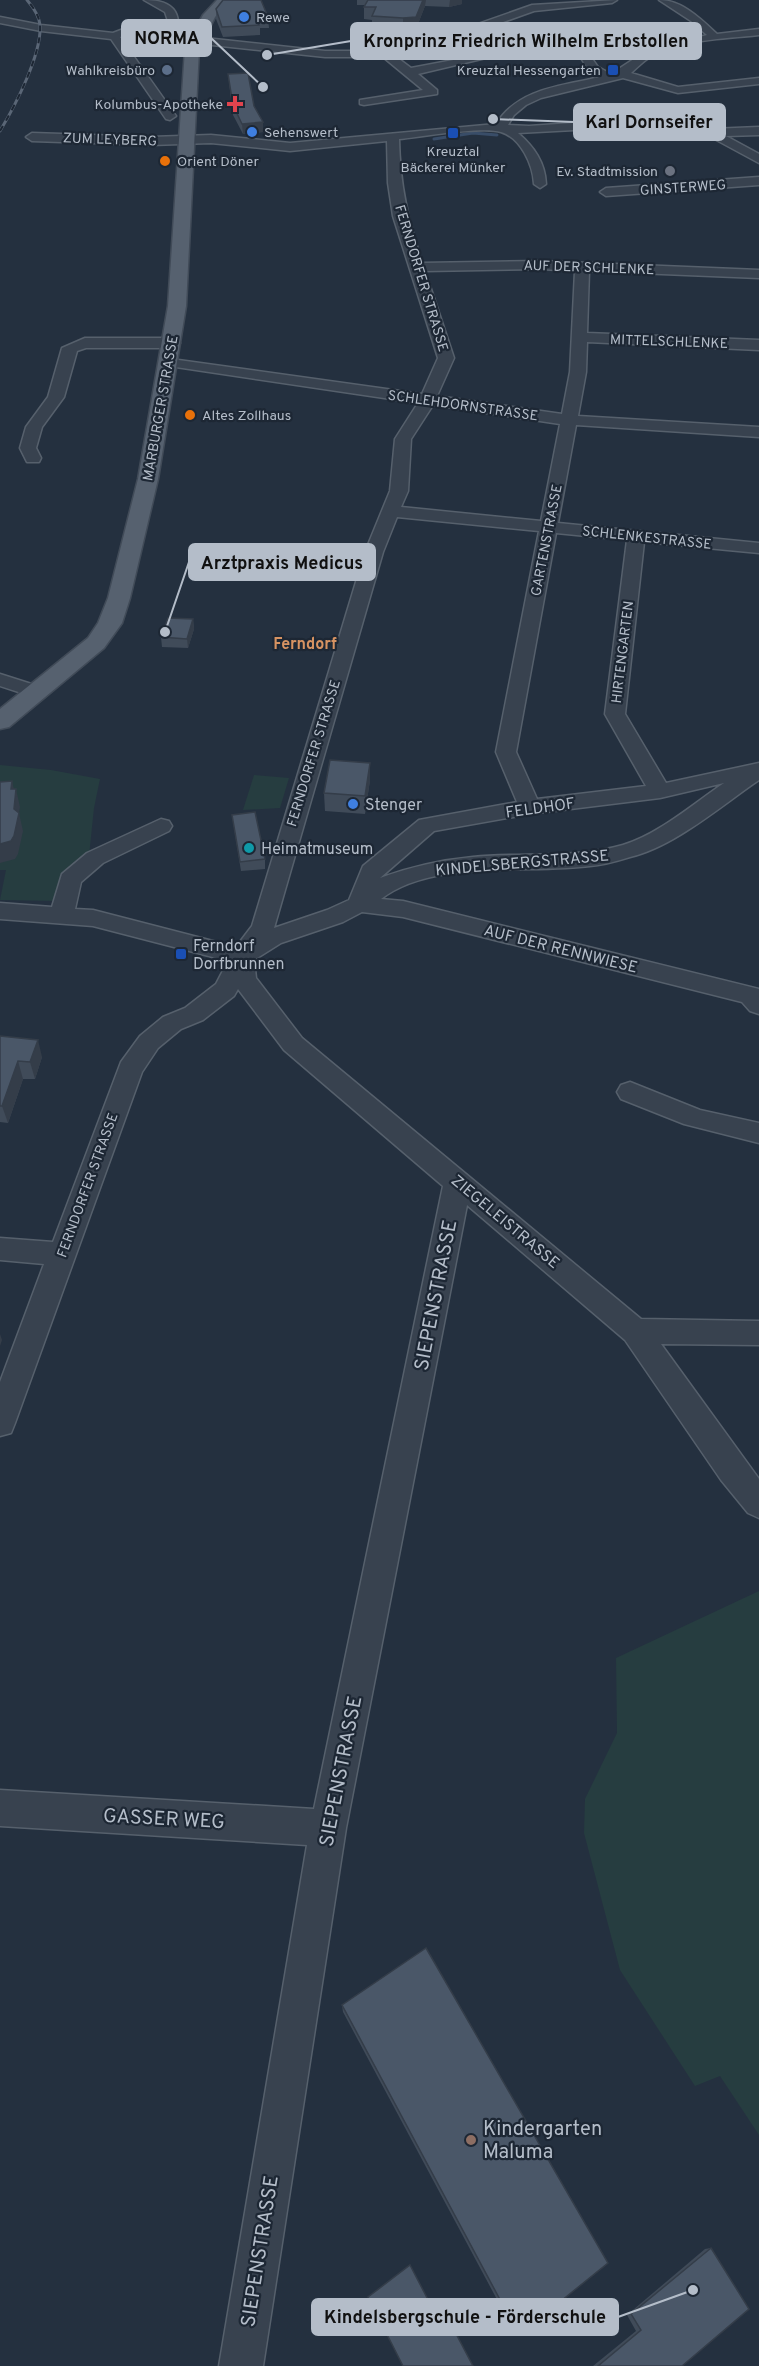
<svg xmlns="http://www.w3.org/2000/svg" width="759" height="2366" viewBox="0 0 759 2366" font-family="Overpass,sans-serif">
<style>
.green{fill:#263d40}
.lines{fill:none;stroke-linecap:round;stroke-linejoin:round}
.stream{stroke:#394d68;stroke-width:3}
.minor-casing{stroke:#56606c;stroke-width:3}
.primary-casing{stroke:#414b58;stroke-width:3}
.minor{fill:#38424f;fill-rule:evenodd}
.primary{fill:#56616f;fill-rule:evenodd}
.rail-casing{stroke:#5a6676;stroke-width:3}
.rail{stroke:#1d2734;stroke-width:2;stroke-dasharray:6;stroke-linecap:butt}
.wall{fill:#404b59}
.shaded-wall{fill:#343d49}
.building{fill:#4a5768;stroke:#343d49;stroke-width:1.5}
.shop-dot{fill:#3f7fe0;stroke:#1d2734;stroke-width:2}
.service-dot{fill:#5c6f8a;stroke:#1d2734;stroke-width:2}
.transit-dot{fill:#1a4fb4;stroke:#1d2734;stroke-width:2}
.health-dot{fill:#e0444e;stroke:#1d2734;stroke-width:2}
.food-dot{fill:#e8710a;stroke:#1d2734;stroke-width:2}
.worship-dot{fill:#6b7280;stroke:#1d2734;stroke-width:2}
.culture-dot{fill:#0f9aa8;stroke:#1d2734;stroke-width:2}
.education-dot{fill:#8d6e63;stroke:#1d2734;stroke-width:2}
.labels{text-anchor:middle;stroke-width:4.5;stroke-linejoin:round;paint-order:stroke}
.far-poi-label{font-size:14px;fill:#b4bdc9;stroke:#1d2734;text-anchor:start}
.far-street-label{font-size:14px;fill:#b4bdc9;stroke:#1d2734}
.far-quarter-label{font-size:16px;font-weight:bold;fill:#d79362;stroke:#1d2734}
.poi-label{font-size:16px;fill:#b4bdc9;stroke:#1d2734;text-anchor:start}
.street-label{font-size:16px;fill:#b4bdc9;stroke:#1d2734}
.near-street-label{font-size:20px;fill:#b4bdc9;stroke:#1d2734}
.near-poi-label{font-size:20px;fill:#b4bdc9;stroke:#1d2734;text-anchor:start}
.leader{fill:none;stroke:#b4bdc9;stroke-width:2}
.callout-dot{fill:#b4bdc9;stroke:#1d2734;stroke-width:2}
.callout{fill:#b4bdc9;stroke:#b4bdc9;stroke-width:2}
.callout-label{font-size:18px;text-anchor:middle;font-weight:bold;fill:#111}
</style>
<rect width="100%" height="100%" fill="#24303f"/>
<g class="green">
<path d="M0,765l51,5 49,9 -6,29 -5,48 -27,18 -6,27 -56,-1 6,-30h-6z"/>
<path d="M254,775l35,3 -9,30 -37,2z"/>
<path d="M759,1591v544l-39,-59 -25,10 -75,-116 -36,-137 1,-34 32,-66 -1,-75z"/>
</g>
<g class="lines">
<path class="stream" d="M434,139l39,-6 24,2"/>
<defs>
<g id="minor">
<path d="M144,0c15,0 33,3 34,22l-11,10 1,2 157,17h61l38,-8 108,-38 85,-5 -5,3 -78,8 -103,37 -36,8 16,12 74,-14 5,3 -72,17 19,16v4l-73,11 -4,-1v-4l63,-10 -40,-33h-58l-160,-17 -9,-8 2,-3 -22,2 -16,6 56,79 -6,4 -4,-1 -55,-80 -70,-8 -41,-8v-6l41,8 72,8 21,-8 34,-4 -3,-9z"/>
<path d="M659,0c23,0 42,19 58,34l42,-5v6c-34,4 -80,4 -110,23 -7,4 -12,10 -18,15l47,14 81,-9v6l-81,9 -55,-15 -82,20 -15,7 -12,10 -6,10 21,1 102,-7 80,10 48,-2v8l-33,1 33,18v9l-50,-27 -78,-9 -113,6c16,14 27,29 28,51l-6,4 -6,-4c-1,-19 -13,-46 -33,-52 -19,-6 -80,5 -102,7 1,47 9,80 23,124l120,-2 217,9v8l-170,-7 -2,62 172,7v10l-172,-8 -1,30 -8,44 181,11v10l-183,-12 -18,98 201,20v10l-115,-11 -19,172 41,69 93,-20v17c-37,25 -85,67 -129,77 -13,4 -26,8 -40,9 -61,8 -158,-7 -209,33l22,2 356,88v25l-9,-3 -8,-9 -339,-85 -41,-5 -19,10 -62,21 -27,17 2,18 46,60 339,281 118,2v24l-98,-1 98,135v39l-11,-5 -27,-33 -96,-140 -158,-135 -121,623 -83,538h-44l88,-521 -307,-19v-36l314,19 129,-623 -159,-136 -46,-61 -4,7 -31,24 -22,9 -23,19 -16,24 -127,351 -4,10 -11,3v-54l44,-118 -44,-4v-22l53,4 68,-180 19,-26 23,-19 22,-9 31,-24 12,-23 -135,-35 -93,-7v-16l52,4 10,-33 25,-21 74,-34 8,2 3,5 -3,5 -66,32 -22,19 -6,27 18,1 143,37 16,-21 113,-374 25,-61 5,-52 23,-36 -249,-37 -5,-2 -3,-3 3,-3 258,36 16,-36 -45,-142 -5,-33 -1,-42 -97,10 -79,-8 -60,2 -119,-4 -6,-4 6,-4 119,4 60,-2 79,8 206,-19c23,-36 65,-38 104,-47l-10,-6 -28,-40 1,-2h8l27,38 13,7 35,-23 61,-16 -16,-14zM542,269l33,2 -5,101 -8,42 -125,-18 17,-38 -29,-87zM433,405l127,19 -19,97 -140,-14 7,-16 3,-52zM397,517l142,14 -43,221 21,50 -98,18 -56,46 -14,34 -22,10 -53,18 109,-376zM556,533l71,7 -22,174 41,72 -109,13 -21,-47zM724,783c-31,21 -65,51 -101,62 -48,14 -100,7 -150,12 -32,3 -63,10 -93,21l54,-47 96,-17 130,-16z"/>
<path d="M759,177v8l-153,11 -6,-4 6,-4z"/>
<path d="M85,338h87l8,5 -8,5h-86l-9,3 -13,46 -22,30 -6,21 5,10 -2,4h-12l-7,-14 6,-21 22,-30 14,-49z"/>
<path d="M0,674l44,14 3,4 -3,4 -7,2 -37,-12z"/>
<path d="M630,1082l70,28 59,13v20l-75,-19 -63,-25 -4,-7 4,-7z"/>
</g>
<path id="primary" d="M217,0h13l-15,17 -16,32 -13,257 -28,173 -28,119 -8,25 -18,25 -95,79 -9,2v-20l88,-71 10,-15 10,-25 30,-119 30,-173 17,-257 18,-34z"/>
</defs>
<use href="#minor" class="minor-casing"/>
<use href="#primary" class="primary-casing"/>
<use href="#minor" class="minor"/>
<use href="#primary" class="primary"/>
<defs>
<path id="rail" d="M0,131c15,-25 42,-77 40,-106 -1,-10 -7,-18 -13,-25"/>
</defs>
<use href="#rail" class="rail-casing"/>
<use href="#rail" class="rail"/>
</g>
<g class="wall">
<path d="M357,0h105v4l-13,3 -24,-1 -9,23 -13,1 -31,-1v-9l-8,-1v-12l1,-2h-8z"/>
<path d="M216,9l52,8 1,11h-9v7l-37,2 -7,-18z"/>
<path d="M228,74l26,32 9,16v10l-20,2 -10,-19z"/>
<path d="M193,619l1,10 -6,19 -26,-1 -1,-10z"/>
<path d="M370,763v17l-5,34 -40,-3 -1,-18z"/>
<path d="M232,815l33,44v10l-24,2z"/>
<path d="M0,1036l42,21 -7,22h-12l-15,44 -8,-1z"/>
<path d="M342,2005l177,330h-3l-173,-323z"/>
<path d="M711,2248l-29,118h-89l43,-35 -9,-16 78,-66z"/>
</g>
<g class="shaded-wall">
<path d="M423,0h3l-1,6 -9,23 -13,1v-12z"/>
<path d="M450,0h12v4l-13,3z"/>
<path d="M263,122v10l-20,2 -1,-10z"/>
<path d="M193,619l1,10 -6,19 -1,-9z"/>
<path d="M370,763v17l-5,34v-18z"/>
<path d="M12,781l3,13 1,-5 4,18 -1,6 4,18 -5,23 -3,5 -15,4v-19l14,-35 -3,-20z"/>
<path d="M38,1040l4,17 -7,22 -5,-17z"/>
<path d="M18,1061l5,18 -15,44 -6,-17z"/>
<path d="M0,1334l2,6 -2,6z"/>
</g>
<g class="building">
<path d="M223,0h38l7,17 -11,1 2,7 -37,2 -6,-18z"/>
<path d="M368,0h55l-7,17 -13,1 -31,-2 4,-9h-12z"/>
<path d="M248,73l6,33 9,16 -21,2 -9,-19 -5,-31z"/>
<path d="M168,618l25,1 -6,20 -26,-2z"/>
<path d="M330,760l40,3 -5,33 -41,-3z"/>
<path d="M12,781l-1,8h5l-2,20 5,4 -5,23 -3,5 -11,3v-62z"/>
<path d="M255,812l10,47 -25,3 -8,-47z"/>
<path d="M0,1036l38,4 -8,22 -12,-1 -16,45h-2z"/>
<path d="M426,1948l182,315 -89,72 -177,-330z"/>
<path d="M711,2248l38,61 -67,57h-84l43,-36 -10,-16z"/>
<path d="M410,2265l27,52 7,-6 29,55h-70l-35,-69z"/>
</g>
<g class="shop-dot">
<circle cx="244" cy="17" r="6"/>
<circle cx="252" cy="132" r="6"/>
<circle cx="353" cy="804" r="6"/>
</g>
<circle class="service-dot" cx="167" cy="70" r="6"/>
<g class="transit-dot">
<rect x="607" y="64" width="12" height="12" rx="3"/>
<rect x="447" y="127" width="12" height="12" rx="3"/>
<rect x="175" y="948" width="12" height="12" rx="3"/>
</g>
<path class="health-dot" d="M232 95h6v6h6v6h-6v6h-6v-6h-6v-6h6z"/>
<g class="food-dot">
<circle cx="165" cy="161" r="6"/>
<circle cx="190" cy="415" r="6"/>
</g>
<circle class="worship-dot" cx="670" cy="171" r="6"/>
<circle class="culture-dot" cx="249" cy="848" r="6"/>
<circle class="education-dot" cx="471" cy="2140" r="6"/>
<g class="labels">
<g class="far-poi-label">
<text x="256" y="22">Rewe</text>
<text x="155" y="75" text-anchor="end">Wahlkreisbüro</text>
<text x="601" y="75" text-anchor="end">Kreuztal Hessengarten</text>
<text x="223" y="109" text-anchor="end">Kolumbus-Apotheke</text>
<text x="264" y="137">Sehenswert</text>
<text x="453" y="156" text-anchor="middle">Kreuztal<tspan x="453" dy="16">Bäckerei Münker</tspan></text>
<text x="177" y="166">Orient Döner</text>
<text x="658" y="176" text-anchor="end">Ev. Stadtmission</text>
<text x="202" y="420">Altes Zollhaus</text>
</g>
<g class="far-street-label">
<text transform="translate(110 139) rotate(2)" y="5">ZUM LEYBERG</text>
<text transform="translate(683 187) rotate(-4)" y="5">GINSTERWEG</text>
<text transform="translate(589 267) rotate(2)" y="5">AUF DER SCHLENKE</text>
<text transform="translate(422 278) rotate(73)" y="5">FERNDORFER STRASSE</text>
<text transform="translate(669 341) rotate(2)" y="5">MITTELSCHLENKE</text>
<text transform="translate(463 405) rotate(8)" y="5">SCHLEHDORNSTRASSE</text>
<text transform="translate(160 408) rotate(-80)" y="5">MARBURGER STRASSE</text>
<text transform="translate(647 537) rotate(6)" y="5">SCHLENKESTRASSE</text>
<text transform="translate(546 540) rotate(-79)" y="5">GARTENSTRASSE</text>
<text transform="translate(622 652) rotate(-83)" y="5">HIRTENGARTEN</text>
<text transform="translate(313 753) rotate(-73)" y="5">FERNDORFER STRASSE</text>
<text transform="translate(87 1185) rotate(-70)" y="5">FERNDORFER STRASSE</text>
</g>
<g class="far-quarter-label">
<text x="305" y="649">Ferndorf</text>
</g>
<g class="poi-label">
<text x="365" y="810">Stenger</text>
<text x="261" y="854">Heimatmuseum</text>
<text x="193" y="951">Ferndorf<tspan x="193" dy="18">Dorfbrunnen</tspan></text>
</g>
<g class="street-label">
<text transform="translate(540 807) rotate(-8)" y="6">FELDHOF</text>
<text transform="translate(522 862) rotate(-5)" y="6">KINDELSBERGSTRASSE</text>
<text transform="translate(561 948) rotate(14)" y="6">AUF DER RENNWIESE</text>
<text transform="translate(506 1221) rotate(40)" y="6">ZIEGELEISTRASSE</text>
</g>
<g class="near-street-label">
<text transform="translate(435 1295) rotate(-79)" y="7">SIEPENSTRASSE</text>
<text transform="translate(340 1771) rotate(-79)" y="7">SIEPENSTRASSE</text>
<text transform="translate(164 1818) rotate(3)" y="7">GASSER WEG</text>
<text transform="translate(259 2251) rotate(-81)" y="7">SIEPENSTRASSE</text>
</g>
<g class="near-poi-label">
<text x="483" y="2135">Kindergarten<tspan x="483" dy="23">Maluma</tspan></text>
</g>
</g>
<path class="leader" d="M263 87L211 38M267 55L351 41M493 119L574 122M165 632L189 562M693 2290L618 2317"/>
<g class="callout-dot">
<circle cx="263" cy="87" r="6"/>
<circle cx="267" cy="55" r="6"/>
<circle cx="493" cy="119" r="6"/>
<circle cx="165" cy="632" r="6"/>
<circle cx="693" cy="2290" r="6"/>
</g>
<g class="callout">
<rect x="122" y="20" width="89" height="36" rx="6"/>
<rect x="351" y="23" width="350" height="36" rx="6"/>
<rect x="574" y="104" width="151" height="36" rx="6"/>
<rect x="189" y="544" width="186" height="36" rx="6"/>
<rect x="312" y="2299" width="306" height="36" rx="6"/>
</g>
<g class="callout-label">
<text x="167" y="44">NORMA</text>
<text x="526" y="47">Kronprinz Friedrich Wilhelm Erbstollen</text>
<text x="649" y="128">Karl Dornseifer</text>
<text x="282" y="569">Arztpraxis Medicus</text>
<text x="465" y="2323">Kindelsbergschule - Förderschule</text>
</g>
</svg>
